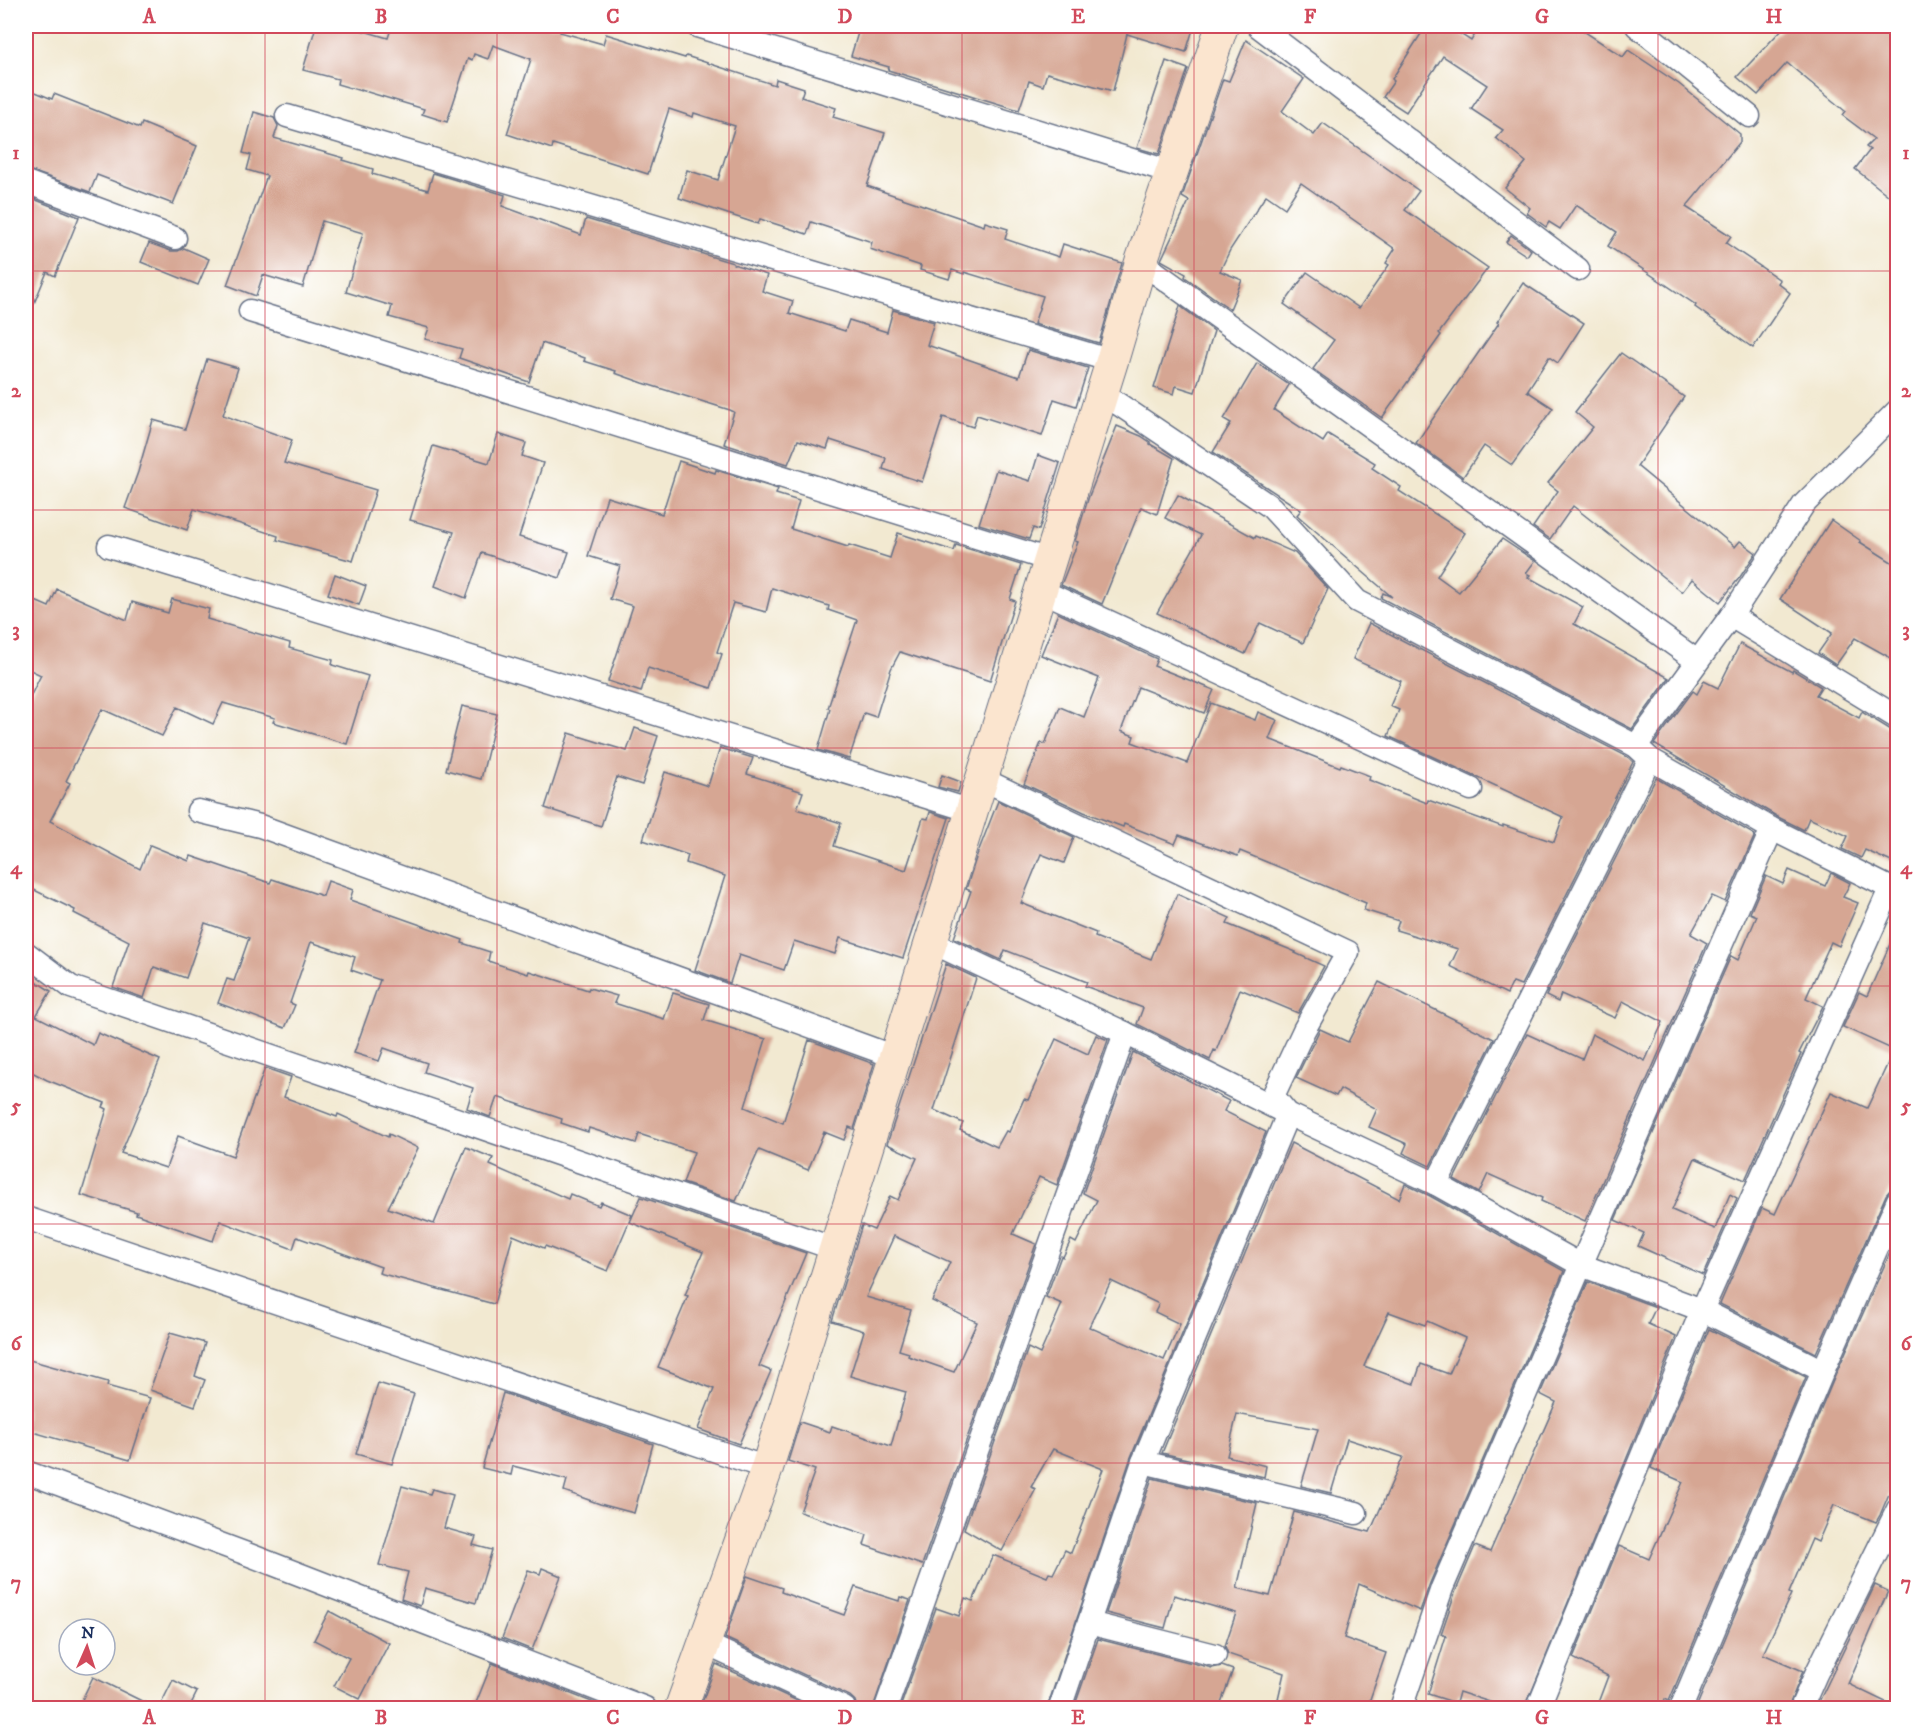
<svg xmlns="http://www.w3.org/2000/svg" width="1923" height="1734" viewBox="0 0 1923 1734" font-family="'IM FELL DW Pica',serif">
<style>
.building{fill:#d6a693;fill-rule:evenodd}
.lines{fill:none;stroke-linecap:round;stroke-linejoin:round}
.street-casing{stroke:#667086;stroke-width:25}
.secondary-casing{stroke:#667086;stroke-width:34}
.street{stroke:#fff;stroke-width:22}
.secondary{stroke:#fbe5cf;stroke-width:32}
.grid{fill:none;stroke:#d1495b;stroke-width:1.5;stroke-opacity:0.55}
.neatline{fill:none;stroke:#d1495b;stroke-width:2}
.grid-label{font-size:20px;text-anchor:middle;font-weight:bold;fill:#d1495b}
</style>
<rect width="100%" height="100%" fill="#fff"/>
<filter id="ink" filterUnits="userSpaceOnUse"><feTurbulence type="fractalNoise" baseFrequency=".0167" numOctaves="2"/><feDisplacementMap in="SourceGraphic" scale="12" xChannelSelector="R" yChannelSelector="G"/><feConvolveMatrix kernelMatrix="1 2 1 2 8 2 1 2 1" color-interpolation-filters="sRGB"/></filter>
<filter id="wash" filterUnits="userSpaceOnUse"><feTurbulence type="fractalNoise" baseFrequency=".008" numOctaves="4" result="noise"/><feDisplacementMap in="SourceGraphic" scale="24" xChannelSelector="R" yChannelSelector="G"/><feGaussianBlur stdDeviation="1.35" result="paint"/><feColorMatrix in="noise" values="0 0 0 0 0 0 0 0 0 0 0 0 0 0 0 0 0 1.4 0 .05"/><feComposite in="paint" operator="in"/></filter>
<g filter="url(#wash)">
<rect width="100%" height="100%" fill="#f2e9d1"/>
<g id="blocks">
<g class="building">
<path d="M316,26h31l41,12 4,-12h170l-2,6 43,12 3,-10 79,24 1,-2 89,29 1,-6 28,9 -3,9 35,11 -3,9 52,16 -18,53 117,40 1,-4 23,7 -3,10 54,18 4,-13 59,19 -23,80 -65,-19 9,-28 -79,-24v2l-12,-4 -3,9 -29,-9 1,-4 -51,-17 2,-7 -61,-20 -4,12 -47,-15 -2,5 -79,-26 8,-28 31,10 17,-54 -41,-13 -1,4 -24,-8 -21,65 -95,-30 -1,5 -45,-15 24,-75 -38,-14 -5,14 -14,-5 -2,6 -4,-2 -21,64 -25,-8 2,-5 -63,-19v1l-24,-7 1,-5 -35,-9z"/>
<path d="M860,26h334l-8,26 -59,-18 -14,57 -66,-18 -4,13 -14,-5 -10,29 -131,-40 1,-3 -38,-11z"/>
<path d="M1426,26h22l23,15 9,-15h96l47,31 5,-7 51,34 61,50v8l-54,65 45,29 -5,7 54,37 -2,3 12,10 -37,55 -58,-41 1,-2 -88,-59 9,-14 -41,-27 -16,24 -11,-7 -3,5 -19,-14 3,-5 -25,-20 21,-26 -30,-24 7,-8 -32,-21 16,-24 -44,-29 -37,56 -23,-15 11,-16 -2,-2z"/>
<path d="M1785,26h113v177l-43,-34 15,-19 -4,-3 8,-8 -32,-24 3,-4 -58,-48 -29,32 -21,-18z"/>
<path d="M1246,40l58,39 -22,32 32,24 9,-12 96,68 -14,19 83,58 -49,65 2,2 -59,83 -69,-49 21,-29 -50,-36 23,-32 52,36 30,-43 -3,-2 9,-14 -94,-66 -16,25 -19,-13 -36,55 -10,21 22,9 -12,29 -45,-32 1,-3 -25,-14 28,-59 -7,-4 41,-118 6,2z"/>
<path d="M1166,61l22,8 -29,85 -22,-6z"/>
<path d="M26,88l26,11 2,-5 86,34 2,-5 55,23 -24,58 -76,-29 -7,17 -64,-23z"/>
<path d="M254,112l20,6 4,8 -4,12 70,20 -1,2 30,9 -1,5 56,16 5,-17 72,22 -3,11 79,29 5,-16 147,44v1l34,11 -5,16 31,10 -4,12 56,18 4,-11 38,12 6,-22 41,12 -7,23 92,32 9,-27 60,18 -12,38 -22,-7 -12,37 -65,-21 -4,12 -30,-10 -21,65 -39,-13 3,-11 -56,-18 -3,9 -29,-9 -10,24 -64,-20 10,-32 -4,-2 -87,-27 -28,-10 1,-2 -32,-10 1,-3 -43,-15 -13,39 -70,-24 3,-9 -37,-10 4,-11 -40,-11 3,-11 -46,-14 17,-59 -41,-12 -19,66 -40,-12 -7,21 -29,-11 40,-109 -20,-6 4,-15 -8,-2z"/>
<path d="M26,196l53,21 -24,59 -8,-4 -21,51z"/>
<path d="M1511,235l20,15 -4,6 -21,-14z"/>
<path d="M149,243l22,8h7l6,-3 25,11 -11,26 -57,-23z"/>
<path d="M1523,283l61,40 -26,40 -9,-6 -22,34 26,17 -41,57 -28,-19 -21,31 -47,-34 83,-120 -2,-1z"/>
<path d="M1180,306l34,25 -19,61 -19,-6 -2,8 -20,-6z"/>
<path d="M1621,353l63,44 -47,69 98,81 5,-6 16,12 -16,24 -20,25 -28,-23 -10,13 -109,-86 -23,33 -17,-12 25,-36 -10,-8 45,-56 -18,-15z"/>
<path d="M207,359l31,9 -15,47 69,25 -8,23 92,27 -23,71 -76,-21 1,-4 -84,-27 -7,21 -62,-22 13,-36 15,-52 32,9z"/>
<path d="M1257,363l32,22 -15,25 49,32 5,-8 47,29 -3,5 29,19 -2,4 66,42 -28,43 22,16 43,-53 33,22 -9,12 4,2 -2,2 55,30 -9,17 95,54 -37,51 -251,-131 2,-5 9,4 -95,-82 4,-5 -88,-58 18,-29 -7,-4z"/>
<path d="M1117,426l24,10 9,6v2l24,14 -17,56 -16,-7 -39,97 -41,-19 17,-43 -3,-1 14,-45z"/>
<path d="M498,434l28,9 -4,13 21,7 -24,74 50,15 -9,26 -78,-25 -16,45 -31,-12 19,-54 -44,-12 23,-74 56,17z"/>
<path d="M1038,455l22,8 -21,67 -6,-2 -4,11 -50,-15 17,-54 34,11z"/>
<path d="M679,461l36,12 1,-3 62,19 -2,5 23,7 -8,28 57,18 1,-2 41,13 8,-25 56,18 2,-6 65,20 -11,34 5,2 -25,80 -90,-29 -9,17 -15,48 -12,-4 -15,46 -31,-9 12,-41 -2,-1 29,-88 -29,-10 1,-4 -57,-18 -6,24 -33,-9 -16,49 5,2 -11,34 -63,-20 -7,24 -33,-11 25,-75 -23,-7 10,-33 -32,-10 19,-59 55,17z"/>
<path d="M1178,495l77,43 1,-2 39,17 33,36 -25,54 -43,-20 -15,31 -88,-41 44,-78 -36,-17z"/>
<path d="M1831,520l30,21 -1,1 38,24v96l-43,-24 -19,27 -18,-12 14,-20 -52,-34z"/>
<path d="M335,574l31,12 -7,19 -31,-11z"/>
<path d="M57,589l70,31 5,-18 36,11 4,-14 37,10 -2,10 83,24 -1,5 44,12 -1,5 36,11 -21,68 -74,-22 2,-4 -52,-15 -10,21 -36,-17 -15,29 -60,-27 -36,72 4,2 -20,38 90,48 10,-24 39,16 2,-5 79,27 2,-4 51,17 5,-15 25,9 -3,10 113,40 -1,3 28,9 -2,9 40,13 1,-3 59,19 1,-2 28,8 -3,7 50,16 9,-26 36,11 -5,16 62,19 -21,68 38,16 26,-83 65,24 -20,65 -5,-2 -5,13 -20,-8 -16,38 -49,-20 -23,51 -53,-18 11,-31 -55,-18 -3,9 -47,-15 -1,4 -27,-9 1,-4 -65,-22 -7,20 -23,-9 6,-20 -49,-16 3,-9 -43,-15 -5,13 -25,-8 26,-73 -29,-10 4,-13 -44,-15 -21,61 5,2 -10,23 -67,-25 9,-24 7,2 15,-43 -44,-15 -19,55 -32,-11 -10,31 -31,-11 16,-46 -55,-28 1,-3 -49,-24v-181l15,-30 -15,-7v-71l23,10z"/>
<path d="M1058,613l99,46 -3,7 60,24 -10,23 -66,-26 -17,44 13,5 -2,6 55,21 24,-60 44,17 3,-8 19,8 -8,19 71,28 1,-2 29,11 -1,4 58,23 1,-3 75,27v-2l51,17 9,-25 -175,-81 11,-26 -9,-4 11,-25 -48,-22 16,-36 259,134 5,5 -112,223 -8,-3 -6,12 -57,-28 8,-17 -62,-19 3,-9 -35,-11 2,-7 -126,-52 -2,5 -59,-21 -4,9 -51,-20 -1,3 -39,-15 -60,-28 17,-41 4,1 15,-37 24,10 15,-39 -58,-23z"/>
<path d="M1740,644l52,28 1,-2 28,17 -5,8 43,23 3,-6 29,18 7,1v134l-33,-15 -4,8 -19,-9 6,-13 -39,-18 -5,12 -26,-13 -124,-73 39,-53 4,3 7,-13 14,7z"/>
<path d="M462,706l35,8 -16,65 -35,-9z"/>
<path d="M635,728l23,8 -16,49 -25,-8 -16,49 -56,-18 24,-75 58,18z"/>
<path d="M720,748l33,10 -6,16 56,18 -6,17 44,14 -7,23 72,24 17,-52 5,1 2,-7 19,6 -46,140 -63,-20 -5,16 -41,-13 -10,29 -45,-15 -9,28 -35,-13 30,-94 -39,-13 2,-8 -45,-15 22,-68 43,14z"/>
<path d="M942,775l19,7 -3,10 -20,-5z"/>
<path d="M1656,778l99,57 -30,67 -13,-6 -21,38 16,9 -122,278 -44,-20 1,-3 -54,-24 -9,19 -25,-14 73,-145 55,25 10,-25 53,27 18,-39 -40,-21 -8,17 -54,-24 -3,8 -12,-6z"/>
<path d="M998,801l76,36 -10,26 -23,-9 -20,49 75,30 -1,4 56,22 26,-65 53,24 -3,6 69,28 -1,1 29,13 -26,47 -58,-24 -24,62 -2,-1 -4,10 -73,-36 6,-16 -58,-22 2,-4 -82,-32 -4,10 -47,-22 17,-47 -5,-2 11,-34z"/>
<path d="M1789,870l36,16 6,-13 19,10 -7,14 15,6 -19,43 -8,-4 -25,56 17,8 -24,47 2,1 -56,126 -50,-22 -23,52 43,19 15,-35 7,4 -34,77 -65,-29 6,-13 -29,-13 116,-264 7,4 19,-44 -7,-3 16,-37 17,8z"/>
<path d="M1898,926v261l-7,2 -5,6 -70,158 -96,-49 42,-96 13,6 56,-122 36,16 27,-58 -51,-23 16,-35 8,4z"/>
<path d="M946,964l30,14 -42,132 29,13 -3,7 37,17 9,-16 3,1 15,-33 4,1 28,-61 32,15 8,-19 12,5 -51,145 -18,-8 -26,57 23,10 -114,321 -58,-20 3,-10 -67,-23 15,-42 -27,-9 12,-39 30,10 2,-6 59,20 15,-54 -56,-16 14,-45 -32,-10 30,-96 12,5 16,-34 8,4 19,-42 -30,-14zM894,1236l56,26 -18,39 45,21 -23,50 -46,-16 1,-3 -10,-3 12,-40 -45,-13z"/>
<path d="M26,975l25,16 -15,25 57,29 5,-12 62,27 -39,93 45,15 12,-32 55,20 32,-88 26,9 -7,20 53,20 1,-3 50,23 1,-3 29,14 -30,60 46,16 32,-77 27,11 -3,7 78,34 2,-5 29,12 2,-4 31,13 -24,56 -63,-25 -1,2 -31,-13 -19,69 -115,-31 2,-6 -84,-30 -4,12 -73,-28 -7,20 -77,-27 1,-2 -56,-17 26,-86 -4,-2 2,-4 -58,-23 -21,-11z"/>
<path d="M1379,982l115,57 -64,127 -27,-13 4,-9 -38,-17 8,-18 -37,-20 -4,7 -40,-18 24,-49 28,13z"/>
<path d="M1133,1052l96,49 -5,10 42,21 -135,325 -84,251h-147l36,-100 23,8 6,-18 8,3 20,-46 54,22 2,-4 4,1 12,-24 6,3 32,-84 -50,-20 -22,38 5,2 -34,62 -38,-22 64,-181 12,6 22,-50 -16,-7 15,-41 2,1 8,-17 5,3 21,-43 -14,-7zM1111,1281l48,23 -4,8 25,12 -16,36 -75,-33z"/>
<path d="M1291,1143l108,56 6,-15 25,12 134,75 -134,312 -10,28 -61,-27 -15,54 42,15 -19,55h-45l-44,-9 6,-26 -56,-19 -3,-8 11,-33 -62,-18 -9,33 -59,-15 46,-135 105,25 -20,85 33,8 24,-84 76,20 33,-75 -56,-18 -16,54 -30,-7 17,-57 -81,-15 -10,42 39,10 -2,11 -102,-24zM1389,1312l36,13 2,-4 38,17 -16,36 -28,-10 -7,20 -50,-18z"/>
<path d="M641,1197l165,56 -47,113 12,5 -32,73 -41,-15 16,-40 -56,-22 30,-71 -3,-1 18,-43 -73,-30z"/>
<path d="M1898,1235v238l-18,42 -4,7 -42,-17 -16,37 -6,-3 -23,54 2,1 -28,60 40,17 -15,37h-92l139,-332z"/>
<path d="M1588,1282l68,25 -8,17 28,13 -151,371h-17l-49,-16 -3,11 -28,-9 18,-58 -5,-2 14,-41 20,-47 15,6 66,-150 -16,-8z"/>
<path d="M1709,1329l97,48 -137,324 -4,-2 -3,9h-66l12,-32 -35,-18 46,-112 30,13 34,-77 -32,-14z"/>
<path d="M170,1333l35,10 -10,33 10,4 -10,26 -45,-16z"/>
<path d="M26,1359l82,23 -1,4 43,12 -20,62 -104,-30z"/>
<path d="M378,1383l36,11 -22,70 -36,-10z"/>
<path d="M503,1393l150,51 -19,69 -34,-9 -36,-13 3,-11 -54,-14 -2,9 -29,-7z"/>
<path d="M402,1486l28,8 2,-5 21,6 -9,33 32,9 -3,8 19,5 -16,53 -51,-15 -5,18 -19,-7 7,-27 -29,-7z"/>
<path d="M542,1568l19,8 -29,74 -30,-12 26,-68 12,4z"/>
<path d="M747,1576l35,12 -1,4 63,23 11,-28 44,14 1,-4 10,3 -37,108h-16l-2,-7 -5,-5 -125,-58z"/>
<path d="M1875,1585l13,6 -40,93 50,24h-82z"/>
<path d="M329,1611l60,32 -29,56 -26,-13 15,-28 -35,-18z"/>
<path d="M1098,1639l114,29 10,-2 11,4 -14,38h-145z"/>
<path d="M492,1663l110,43v2h-128z"/>
<path d="M716,1664l97,44h-113z"/>
<path d="M93,1677l63,31h-78z"/>
<path d="M173,1680l24,12 -8,16h-30z"/>
</g>
</g>
</g>
<g filter="url(#ink)">
<use href="#blocks" fill-opacity="0" stroke="#667086" stroke-width="1.5"/>
<g class="lines">
<defs>
<g id="street">
<path d="M697,26l474,146"/>
<path d="M1258,26l320,243"/>
<path d="M1637,26l112,90"/>
<path d="M287,116l825,245"/>
<path d="M26,182l149,56"/>
<path d="M1141,262l556,399"/>
<path d="M250,311l800,249"/>
<path d="M1102,393l169,114 86,94 279,145 14,13 122,70 126,63"/>
<path d="M109,546l863,265"/>
<path d="M1040,590l431,199"/>
<path d="M1731,616l167,102"/>
<path d="M1636,746l95,-130 73,-112 94,-94"/>
<path d="M982,779l366,173 -44,78 -31,66 15,18 148,70 145,81 -139,323 -41,120"/>
<path d="M198,811l62,15 635,231"/>
<path d="M931,942l194,91 163,81 -145,348 -83,246"/>
<path d="M26,953l45,34 764,262"/>
<path d="M1436,1184l214,-425"/>
<path d="M26,1218l741,250"/>
<path d="M1823,1371l75,-171"/>
<path d="M1143,1462l213,51"/>
<path d="M26,1472l221,82 398,154"/>
<path d="M1089,1623l126,32"/>
<path d="M706,1644l138,64"/>
<path d="M886,1708l239,-675"/>
<path d="M1538,1708l164,-398 -121,-45 191,-436"/>
<path d="M1681,1708l142,-337 -121,-61 188,-421"/>
<path d="M1801,1708l15,-34 82,-165"/>
</g>
<path id="secondary" d="M681,1708l86,-240 345,-1107 29,-99 81,-236"/>
</defs>
<use href="#street" class="street-casing"/>
<use href="#secondary" class="secondary-casing"/>
<use href="#street" class="street"/>
<use href="#secondary" class="secondary"/>
</g>
</g>
<path class="grid" d="M265,26v1682M497,26v1682M729,26v1682M962,26v1682M1194,26v1682M1426,26v1682M1658,26v1682M26,271h1872M26,510h1872M26,748h1872M26,986h1872M26,1224h1872M26,1463h1872"/>
<rect width="1923" height="1734" fill="none" stroke="#fff" stroke-width="66"/>
<g transform="translate(87 1647) rotate(3)"><circle r="28" fill="#ffffff" stroke="#a4acbf" stroke-width="1.5"/>
<path d="M0-4.5L10 22L0 15L-10 22Z" fill="#d1495b"/>
<text y="-9" font-size="16" font-weight="bold" text-anchor="middle" fill="#1b2f5e">N</text>
</g>
<rect x="33" y="33" width="1857" height="1668" class="neatline"/>
<g class="grid-label">
<text x="149" y="23">A</text>
<text x="381" y="23">B</text>
<text x="613" y="23">C</text>
<text x="845" y="23">D</text>
<text x="1078" y="23">E</text>
<text x="1310" y="23">F</text>
<text x="1542" y="23">G</text>
<text x="1774" y="23">H</text>
<text x="16" y="159">1</text>
<text x="1906" y="159">1</text>
<text x="16" y="397">2</text>
<text x="1906" y="397">2</text>
<text x="16" y="636">3</text>
<text x="1906" y="636">3</text>
<text x="16" y="874">4</text>
<text x="1906" y="874">4</text>
<text x="16" y="1112">5</text>
<text x="1906" y="1112">5</text>
<text x="16" y="1350">6</text>
<text x="1906" y="1350">6</text>
<text x="16" y="1589">7</text>
<text x="1906" y="1589">7</text>
<text x="149" y="1724">A</text>
<text x="381" y="1724">B</text>
<text x="613" y="1724">C</text>
<text x="845" y="1724">D</text>
<text x="1078" y="1724">E</text>
<text x="1310" y="1724">F</text>
<text x="1542" y="1724">G</text>
<text x="1774" y="1724">H</text>
</g>
</svg>
